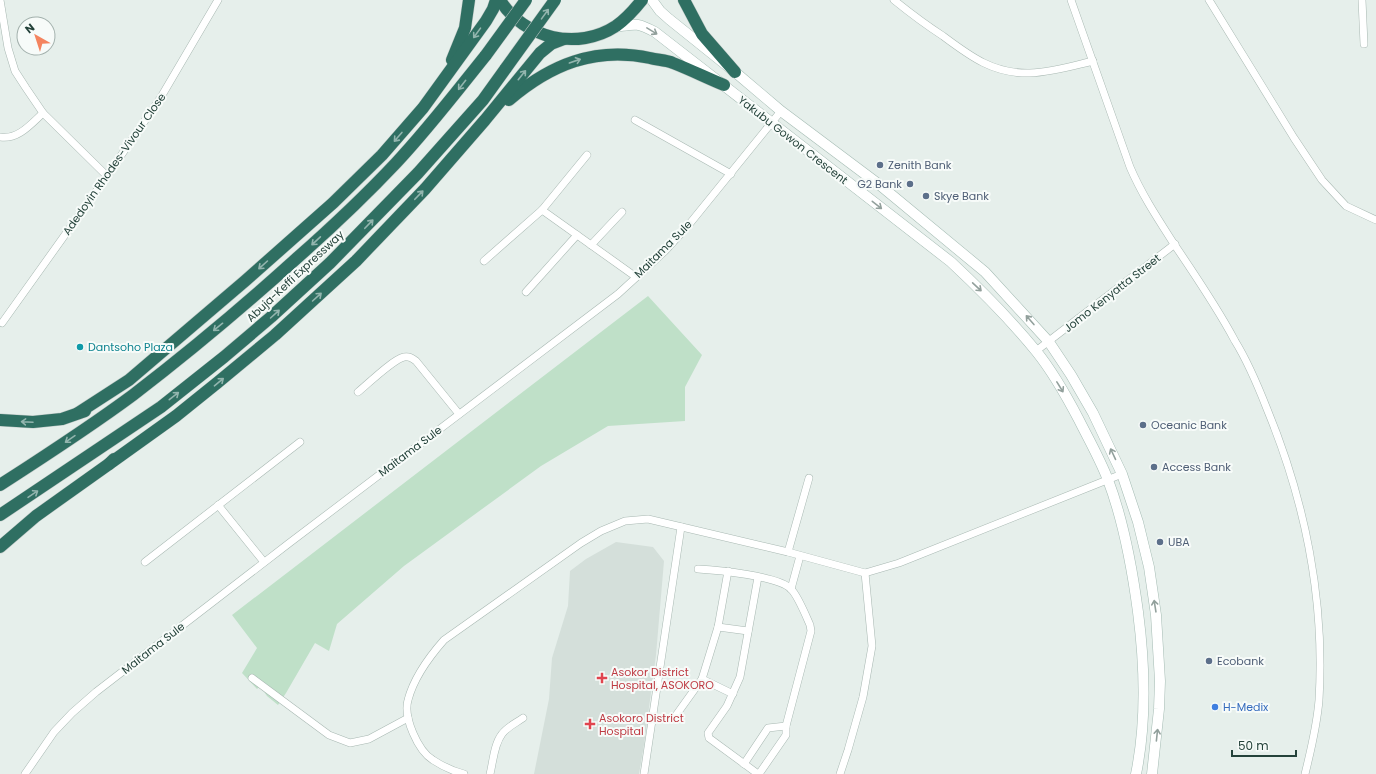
<svg xmlns="http://www.w3.org/2000/svg" width="1376" height="774" viewBox="0 0 1376 774" font-family="Poppins,sans-serif">
<style>
.built{fill:#d4dfda}
.grass{fill:#bfe0c8}
.lines{fill:none;stroke-linecap:round;stroke-linejoin:round}
.street-casing{stroke:#a8b8b2;stroke-width:8}
.secondary-casing{stroke:#a4bbb3;stroke-width:11}
.highway-casing{stroke:#c2cac8;stroke-width:13}
.street{stroke:#fff;stroke-width:7}
.secondary{stroke:#fff;stroke-width:10}
.highway{stroke:#2f6f62;stroke-width:12}
.highway-bridge-casing{stroke:#c2cac8;stroke-width:13;stroke-linecap:butt}
.highway-bridge{stroke:#2f6f62;stroke-width:12}
.oneway{stroke:#93b5ae}
.oneway2{stroke:#92a09c}
.service-dot{fill:#5c6f8a;stroke:#f7fbf9;stroke-width:1.5}
.culture-dot{fill:#0f9aa8;stroke:#f7fbf9;stroke-width:1.5}
.health-dot{fill:#e0444e;stroke:#f7fbf9;stroke-width:1.5}
.shop-dot{fill:#3f7fe0;stroke:#f7fbf9;stroke-width:1.5}
.labels{text-anchor:middle;stroke-width:4;stroke-linejoin:round;paint-order:stroke}
.street-label{font-size:11px;fill:#24423a;stroke:#f7fbf9}
.service-label{font-size:11px;fill:#4e5e75;stroke:#f7fbf9;text-anchor:start}
.culture-label{font-size:11px;fill:#0d838f;stroke:#f7fbf9;text-anchor:start}
.health-label{font-size:11px;fill:#be3a42;stroke:#f7fbf9;text-anchor:start}
.shop-label{font-size:11px;fill:#366cbe;stroke:#f7fbf9;text-anchor:start}
</style>
<rect width="100%" height="100%" fill="#e6efeb"/>
<path class="built" d="M616,542l37,5 11,14 -8,94 -12,90 -5,29h-105l15,-75 3,-41 16,-52 2,-35 16,-12z"/>
<path class="grass" d="M648,296l54,59 -17,32v34l-77,5 -67,40 -137,100 -67,58 -8,27 -14,-8 -29,50 -8,12 -11,-9 -7,-10 -3,3 -15,-16 15,-25 -25,-33z"/>
<g class="lines">
<defs>
<g id="street">
<path d="M0,0l8,48 7,23 11,17 17,25 64,63"/>
<path d="M894,0c16,13 32,25 49,36 28,21 51,38 87,37 22,-1 42,-7 63,-12"/>
<path d="M1071,0l59,167c12,28 28,52 44,77 21,31 43,63 61,97 13,21 23,45 32,68 38,92 58,192 52,291 -2,25 -8,50 -14,74"/>
<path d="M1209,0l85,138 28,42 24,26 30,14"/>
<path d="M1362,0l2,44"/>
<path d="M635,120l96,54"/>
<path d="M0,137c18,3 31,-13 43,-24"/>
<path d="M542,210l94,67"/>
<path d="M591,245l31,-33"/>
<path d="M484,261l58,-51 45,-55"/>
<path d="M526,292l51,-57"/>
<path d="M2,323l105,-147 54,-79 57,-97"/>
<path d="M1036,351l139,-107"/>
<path d="M358,392c10,-8 34,-32 46,-35 5,-1 8,1 12,4l43,53"/>
<path d="M218,505l46,57"/>
<path d="M788,552l21,-74"/>
<path d="M145,562l155,-120"/>
<path d="M698,569c19,1 81,7 93,20 7,7 15,27 19,36l1,6 -25,95v9l-27,39"/>
<path d="M791,589l9,-33"/>
<path d="M718,627l30,4"/>
<path d="M252,678l77,57 21,8 19,-4 39,-21"/>
<path d="M702,679l31,15"/>
<path d="M674,718l28,-39 16,-52 10,-56"/>
<path d="M744,764l24,-36 18,-2"/>
<path d="M25,774l29,-42 18,-19 24,-21 192,-148 330,-250 47,-43 22,-24 94,-116"/>
<path d="M464,774c-11,-3 -22,-8 -31,-14 -15,-9 -30,-43 -25,-60 6,-23 21,-43 36,-60l137,-97 20,-12 24,-10 23,-2 140,33 77,21 34,-10 223,-89"/>
<path d="M490,774c3,-12 4,-30 12,-40 5,-7 14,-11 21,-16"/>
<path d="M644,774l37,-247"/>
<path d="M758,774l-49,-36 -1,-5 19,-27 13,-29 18,-100"/>
<path d="M840,774l8,-24 15,-53 9,-51 -7,-73"/>
</g>
<g id="secondary">
<path d="M652,0l8,11 9,8 66,53 46,39 100,75 104,86 64,70 22,33 22,38 29,61 16,48 11,45 7,48 4,66 -1,28 -7,65"/>
<path d="M615,27c21,-3 21,-5 40,5l296,230c30,28 59,57 85,89 17,21 31,46 43,69 10,20 21,39 29,60 16,42 24,87 30,132 7,54 9,108 -2,162"/>
</g>
<g id="highway">
<path d="M500,0c24,39 78,51 116,26 10,-7 18,-16 26,-26"/>
<path d="M684,0l18,34 33,38"/>
<path d="M452,60l13,-32 4,-28"/>
<path d="M509,100c41,-35 86,-54 141,-42 7,2 16,2 23,5 18,7 34,15 51,22"/>
<path d="M78,413l51,-33 116,-99 88,-78 49,-48 41,-47 63,-87 7,-12 3,-9"/>
<path d="M0,420l33,2 29,-3 23,-8"/>
<path d="M109,464l67,-48 41,-33 58,-48 81,-74 69,-72 60,-69 55,-67 11,-9 13,-5"/>
<path d="M0,485c45,-29 90,-58 133,-90 56,-43 111,-89 164,-137 34,-30 68,-62 99,-95 32,-34 61,-72 90,-108"/>
<path d="M0,515l161,-108 63,-50 47,-40 59,-54 88,-90 65,-73 23,-32"/>
<path d="M0,547l36,-31 73,-52 5,-5"/>
</g>
</defs>
<use href="#street" class="street-casing"/>
<use href="#secondary" class="secondary-casing"/>
<use href="#highway" class="highway-casing"/>
<use href="#street" class="street"/>
<use href="#secondary" class="secondary"/>
<use href="#highway" class="highway"/>
<defs>
<g id="highway-bridge">
<path d="M486,55l40,-55"/>
<path d="M506,68l49,-68"/>
</g>
</defs>
<use href="#highway-bridge" class="highway-bridge-casing"/>
<use href="#highway-bridge" class="highway-bridge"/>
</g>
<defs><path id="oneway-shaft" d="M-6 0H5M1.5-3L5.5 0L1.5 3" fill="none" stroke-width="1.6" stroke-linecap="round" stroke-linejoin="round"/></defs>
<g class="oneway">
<use href="#oneway-shaft" transform="translate(545 14) rotate(-54)"/>
<use href="#oneway-shaft" transform="translate(477 33) rotate(126)"/>
<use href="#oneway-shaft" transform="translate(575 61) rotate(-19)"/>
<use href="#oneway-shaft" transform="translate(522 75) rotate(-51)"/>
<use href="#oneway-shaft" transform="translate(462 85) rotate(128)"/>
<use href="#oneway-shaft" transform="translate(398 137) rotate(131)"/>
<use href="#oneway-shaft" transform="translate(419 195) rotate(-46)"/>
<use href="#oneway-shaft" transform="translate(369 224) rotate(-46)"/>
<use href="#oneway-shaft" transform="translate(316 241) rotate(137)"/>
<use href="#oneway-shaft" transform="translate(263 265) rotate(138)"/>
<use href="#oneway-shaft" transform="translate(317 297) rotate(-42)"/>
<use href="#oneway-shaft" transform="translate(275 314) rotate(-42)"/>
<use href="#oneway-shaft" transform="translate(218 327) rotate(141)"/>
<use href="#oneway-shaft" transform="translate(219 382) rotate(-40)"/>
<use href="#oneway-shaft" transform="translate(174 396) rotate(-38)"/>
<use href="#oneway-shaft" transform="translate(27 422) rotate(-177)"/>
<use href="#oneway-shaft" transform="translate(70 439) rotate(145)"/>
<use href="#oneway-shaft" transform="translate(33 494) rotate(-34)"/>
</g>
<g class="oneway2">
<use href="#oneway-shaft" transform="translate(652 31) rotate(31)"/>
<use href="#oneway-shaft" transform="translate(877 205) rotate(38)"/>
<use href="#oneway-shaft" transform="translate(977 287) rotate(43)"/>
<use href="#oneway-shaft" transform="translate(1030 320) rotate(-131)"/>
<use href="#oneway-shaft" transform="translate(1060 387) rotate(58)"/>
<use href="#oneway-shaft" transform="translate(1113 454) rotate(-115)"/>
<use href="#oneway-shaft" transform="translate(1155 606) rotate(-99)"/>
<use href="#oneway-shaft" transform="translate(1157 735) rotate(-84)"/>
</g>
<g class="service-dot">
<circle cx="880" cy="165" r="4"/>
<circle cx="910" cy="184" r="4"/>
<circle cx="926" cy="196" r="4"/>
<circle cx="1143" cy="425" r="4"/>
<circle cx="1154" cy="467" r="4"/>
<circle cx="1160" cy="542" r="4"/>
<circle cx="1209" cy="661" r="4"/>
</g>
<circle class="culture-dot" cx="80" cy="347" r="4"/>
<g class="health-dot">
<path d="M600 672h4v4h4v4h-4v4h-4v-4h-4v-4h4z"/>
<path d="M588 718h4v4h4v4h-4v4h-4v-4h-4v-4h4z"/>
</g>
<circle class="shop-dot" cx="1215" cy="707" r="4"/>
<g class="labels">
<g class="street-label">
<text transform="translate(793 140) rotate(38)" y="4">Yakubu Gowon Crescent</text>
<text transform="translate(114 164) rotate(-55)" y="4">Adedoyin Rhodes-Vivour Close</text>
<text transform="translate(663 249) rotate(-45)" y="4">Maitama Sule</text>
<text transform="translate(295 276) rotate(-43)" y="4">Abuja-Keffi Expressway</text>
<text transform="translate(1112 293) rotate(-38)" y="4">Jomo Kenyatta Street</text>
<text transform="translate(410 451) rotate(-37)" y="4">Maitama Sule</text>
<text transform="translate(153 648) rotate(-38)" y="4">Maitama Sule</text>
</g>
<g class="service-label">
<text x="888" y="169">Zenith Bank</text>
<text x="902" y="188" text-anchor="end">G2 Bank</text>
<text x="934" y="200">Skye Bank</text>
<text x="1151" y="429">Oceanic Bank</text>
<text x="1162" y="471">Access Bank</text>
<text x="1168" y="546">UBA</text>
<text x="1217" y="665">Ecobank</text>
</g>
<g class="culture-label">
<text x="88" y="351">Dantsoho Plaza</text>
</g>
<g class="health-label">
<text x="611" y="676">Asokor District<tspan x="611" dy="13">Hospital, ASOKORO</tspan></text>
<text x="599" y="722">Asokoro District<tspan x="599" dy="13">Hospital</tspan></text>
</g>
<g class="shop-label">
<text x="1223" y="711">H-Medix</text>
</g>
</g>
<g transform="translate(36 36) rotate(321)"><circle r="19" fill="#f7fbf9" stroke="#a3b1ad"/>
<path d="M0-3L7 15L0 10L-7 15Z" fill="#f4845f"/>
<text y="-6" font-size="11" font-weight="bold" text-anchor="middle" fill="#24423a">N</text>
</g>
<path d="M1232 750v6h64v-6" fill="none" stroke="#24423a" stroke-width="2"/>
<text x="1238" y="750" font-size="12" fill="#24423a" stroke="#f7fbf9" stroke-width="3" paint-order="stroke">50 m</text>
</svg>
